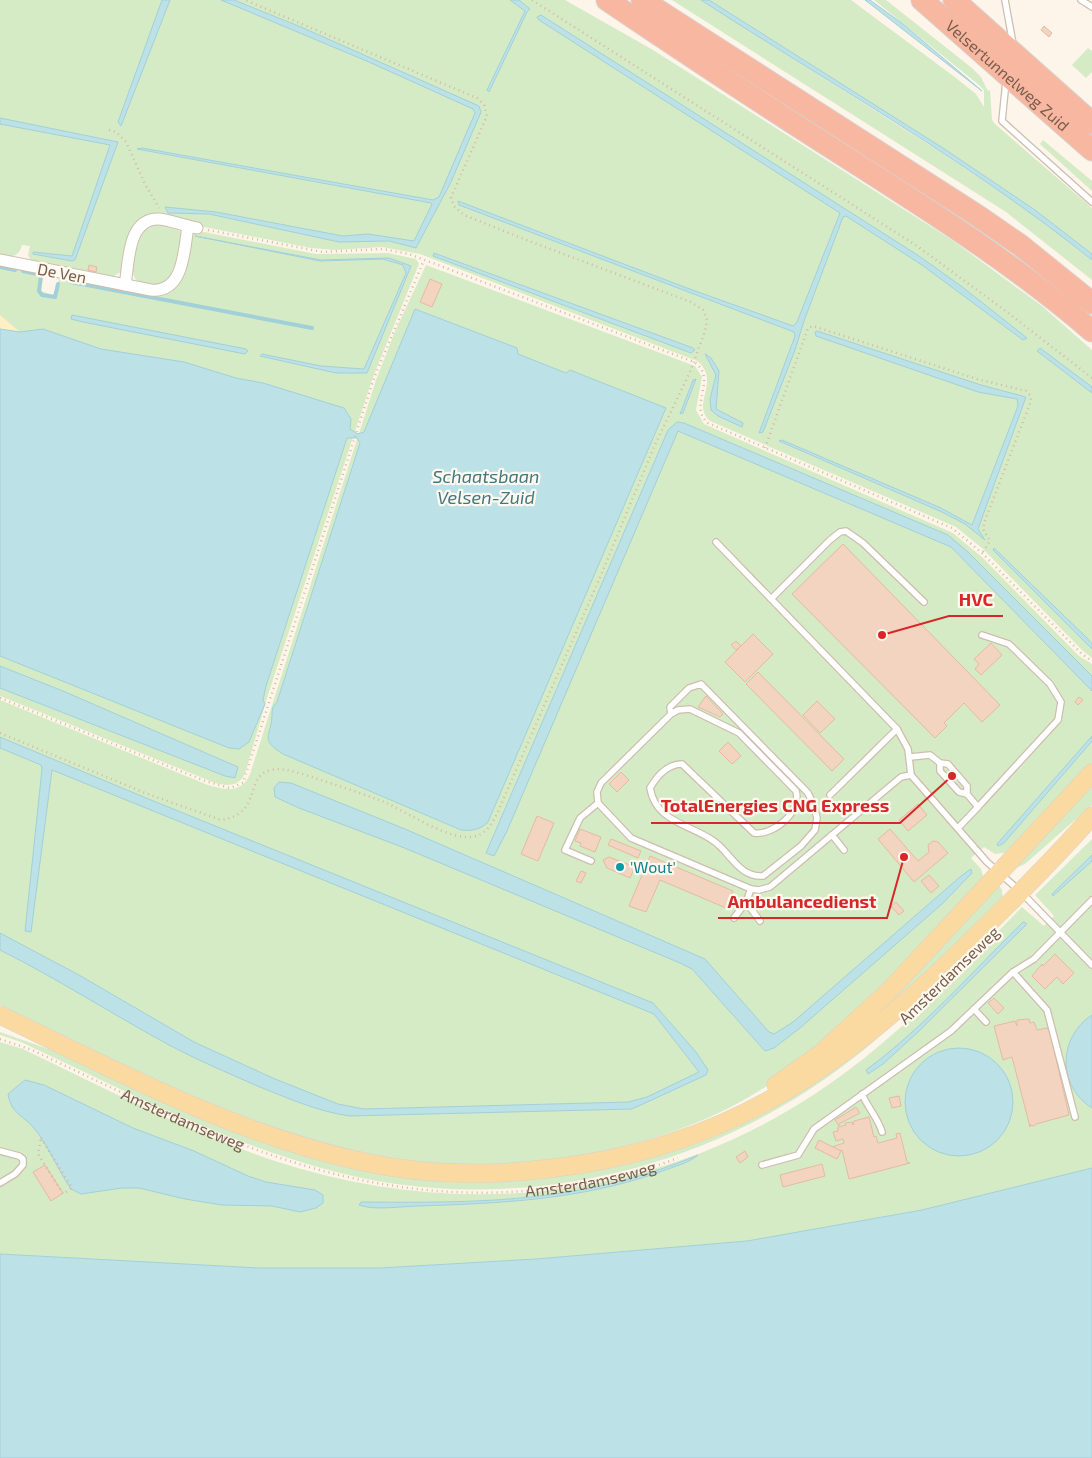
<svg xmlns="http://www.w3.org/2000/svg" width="1092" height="1458" viewBox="0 0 1092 1458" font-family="'Exo 2',sans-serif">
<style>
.green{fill:#d5ebc6}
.sand{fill:#fcf0c4}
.water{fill:#bce1e7;stroke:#a2d0d9}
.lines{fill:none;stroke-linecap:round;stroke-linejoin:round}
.stream{stroke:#a2d0d9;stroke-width:4}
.building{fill:#f2d4c0;stroke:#e5bba0}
.lane-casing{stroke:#cfbdae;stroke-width:8}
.street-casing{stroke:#cfbdae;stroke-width:13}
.primary-casing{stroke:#d9d1cd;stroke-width:19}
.highway-casing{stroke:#d9d1cd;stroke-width:23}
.path{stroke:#d8b8a2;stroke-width:2.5;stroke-dasharray:1 4;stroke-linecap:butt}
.lane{stroke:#fff;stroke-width:5.5}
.street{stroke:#fff;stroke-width:11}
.primary{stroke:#fbdaa1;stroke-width:18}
.highway{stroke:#f7b7a0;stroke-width:21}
.culture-dot{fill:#0f9aa8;stroke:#fff9ef;stroke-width:2}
.labels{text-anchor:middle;stroke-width:4.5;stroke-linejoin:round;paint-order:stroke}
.street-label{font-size:16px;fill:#785c4c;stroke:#fff9ef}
.culture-label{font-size:16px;fill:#0d838f;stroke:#fff9ef;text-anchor:start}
.water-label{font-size:18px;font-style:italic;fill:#427884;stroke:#fff9ef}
.leader{fill:none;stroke:#d62828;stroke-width:2}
.callout-dot{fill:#d62828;stroke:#fff9ef;stroke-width:2}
.callout-label{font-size:18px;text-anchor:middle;font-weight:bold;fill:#d62828;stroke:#fff9ef;stroke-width:4.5;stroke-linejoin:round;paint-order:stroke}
</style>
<rect width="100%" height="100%" fill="#fdf5e9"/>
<g class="green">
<path d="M0,0h565l88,50 299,190 90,66 50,44v308l-10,-8 -99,-101 -27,-22 -246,-106c-20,-17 12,-40 -13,-60l-277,-107 -38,-7 -47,3 -24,-2 -162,-32 -28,56 -9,5 -81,-16 -3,-6 2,-9 -8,-1c-3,12 -11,13 -22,11z"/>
<path d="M672,0h29l241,153 89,59 61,48v20l-86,-68z"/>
<path d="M709,0h142l105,78 20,16 8,13v-17l-5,-5 -105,-85h12l86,68 9,9 7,14 2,-1 2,30 3,4 97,84v46l-57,-44 -89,-60z"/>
<path d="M1088,48l4,3v21l-6,6 -14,-13z"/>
<path d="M1043,140l49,41v10l-52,-47z"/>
<path d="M162,224l20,8 -3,26 -6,18 -14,10c-6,-1 -17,-1 -22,-5 -11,-10 0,-50 13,-56 3,-1 8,-1 12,-1z"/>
<path d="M199,231l117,23 72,-1 28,6 3,5 -46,113 -106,321 -22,76c-7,13 -17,12 -30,9l-215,-87v-431l41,9 2,4 -2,13 12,4 7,-17 105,15 26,-60z"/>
<path d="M426,265l269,101 7,11 -6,33 8,14 249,109 30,25 96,98 13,8v102l-82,86 -15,2 -11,-7 -13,11 10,11 3,10c-30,33 -58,69 -89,100 -18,17 -37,32 -55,48 -19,15 -36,33 -56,47 -59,44 -134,70 -206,82 -59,9 -118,12 -178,4 -138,-18 -275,-96 -400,-155v-305l208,85c17,5 34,9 42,-11l126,-394 20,-51z"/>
<path d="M1092,779v26l-67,59 -11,5z"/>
<path d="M1092,839v329l-170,42 -175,31 -211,18 -156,9h-121l-259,-14v-212l23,7c82,39 165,83 252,112 198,65 408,35 575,-92 63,-47 117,-106 172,-162l22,19 10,-10 -19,-21z"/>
<path d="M999,885l3,5 1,10 -100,98 -78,59z"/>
<path d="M957,964c-42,41 -84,82 -132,115 -145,101 -333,138 -504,89 -104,-29 -202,-80 -300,-126l-21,-7v-3l74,26 191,85 60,18 65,14 57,7 93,-3 80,-14 76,-23z"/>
</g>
<path class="sand" d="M0,315l20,17 -20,-3z"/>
<g class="water">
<path d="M162,0h8l-49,126 -3,-4z"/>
<path d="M221,0h13l67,27 178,79 2,6 -30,70 -35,66 -27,-7 -50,1 -130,-28 -41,-1 -3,-6 51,5 127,24 25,-2 46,7 18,-37 -1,-1 -294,-54 5,-1 291,52 6,-3 36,-84 -2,-4 -104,-47z"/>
<path d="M510,0h9l11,9 -3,3 -38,80 -2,-2 38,-79z"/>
<path d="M701,0h8l237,150 89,60 57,44v6c-122,-98 -260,-175 -391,-260z"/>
<path d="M865,0h5l33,24 79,67z"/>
<path d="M541,15l378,241 42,30 66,52 -4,2 -101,-75 -76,-49 -3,1 -39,104 -9,29 -32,82 -4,1 36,-97 -1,-4 -335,-127 -1,-4 229,87 106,38 4,-4 43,-109 -301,-193 -2,-3z"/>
<path d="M0,118l118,24 -43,118 -3,1 -39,-7v-2l39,4 38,-111 -110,-21z"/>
<path d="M195,236l126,24 68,-2 22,8 -44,107h-31l-76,-17 2,-2 59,12 43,3 42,-96 -3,-8 -20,-6 -63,2z"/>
<path d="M434,253l259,95 2,2 -4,3 -258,-97z"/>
<path d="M415,309l102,39 1,6 48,19 4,-3 96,38 -178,414c-8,8 -16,9 -27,8l-178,-76c-24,-15 -12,-17 -11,-38 0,-5 0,-9 5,-14l83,-259 -3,-5h-10l-81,248 -3,14 2,4 -16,38 -10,7 -10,-1 -229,-92v-327l20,3 23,-3 58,20 83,13 52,16 27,5 81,25 7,11 -1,10 8,5 6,-2z"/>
<path d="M72,315l174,34 2,2 -3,3 -162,-32 -12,-3z"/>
<path d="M817,331l164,54 45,12 -48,132 7,11 -20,-16 -23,-12 -163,-71 3,-1 159,68 31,17 46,-119 -1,-7 -39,-7 -162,-56 -1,-4z"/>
<path d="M1040,348l52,39v6l-55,-42z"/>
<path d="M705,354l6,4 8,13 -3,38 27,14 -1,4 -24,-11 -7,-6 -1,-11 6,-24z"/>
<path d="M696,379l-13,34 -3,1 13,-34z"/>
<path d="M677,422l7,1 264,112 20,17 124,124v15l-141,-144 -273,-116 -171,400 -13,25 -8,-3 182,-423z"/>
<path d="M994,548l93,90 5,6v5l-99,-99z"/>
<path d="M0,666l63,25 175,76 -3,11 -10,-2 -225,-88z"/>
<path d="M1092,736v5l-88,102 -6,3 -1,-2z"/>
<path d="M0,737l151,63 502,203 43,49 12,18 -2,5 -74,34 -283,7c-33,-5 -64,-19 -94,-31 -29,-13 -58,-25 -86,-40 -57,-31 -111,-66 -169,-95v-17l79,42 115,67 81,37 63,25 26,5 264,-7 19,-5 52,-25 -45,-58 -602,-244 -21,162 -6,-1 17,-162 -1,-4 -41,-17z"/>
<path d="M279,782l12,1 114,46 300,130 64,73 5,2 19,-12 168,-146 10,-7 1,4 -30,31 -142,124 -26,20 -9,3 -73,-82 -12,-6 -278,-116 -103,-39 -24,-11 -1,-9z"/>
<path d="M1092,855v6l-39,35 -1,-2z"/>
<path d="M1023,922l3,1v2l-108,107 -35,32 -15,10 -2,-4c56,-41 106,-98 157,-148z"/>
<path d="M1092,1015v93c-35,-22 -34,-71 0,-93z"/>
<circle cx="959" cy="1102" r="54"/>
<path d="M25,1080l19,5 89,43 61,23 54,25 18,6 49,8 8,5v8l-7,5 -16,4 -28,-6 -50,-1 -37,-6 -46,-11h-17l-41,6 -10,-5c-13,-19 -23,-44 -37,-61 -11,-13 -23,-14 -26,-34z"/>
<path d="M698,1155c-8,8 -29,13 -41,18 -79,27 -154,30 -237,33 -19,0 -44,5 -61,-1l2,-3c121,1 223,1 337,-47z"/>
<path d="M1092,1168v290h-1092v-204l259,14h121l156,-9 211,-18 175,-31z"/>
</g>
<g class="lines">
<g class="stream">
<path d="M0,267l15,3"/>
<path d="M23,271l14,3"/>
<path d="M41,276l-2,15 3,4 13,2 3,-13"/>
<path d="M71,282l241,46"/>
</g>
</g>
<g class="building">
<path d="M1044,26l8,7 -3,4 -8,-7z"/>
<path d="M89,265l8,2 -1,5 -8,-2z"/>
<path d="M430,279l12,5 -10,23 -12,-5z"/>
<path d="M843,544l157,161 -18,17 -18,-19 -20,20 3,3 -12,12 -143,-144z"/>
<path d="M753,634l20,20 -28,28 -20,-20z"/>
<path d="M736,641l5,5 -5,4 -5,-5z"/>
<path d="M991,643l11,12 -21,20 -6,-6 4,-5 -5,-5z"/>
<path d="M758,672l86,87 -12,12 -86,-87z"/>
<path d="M706,696l17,18 -3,3 -22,-10z"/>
<path d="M1079,697l4,3 -5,5 -3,-3z"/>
<path d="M817,701l18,18 -15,14 -17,-18z"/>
<path d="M728,742l13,14 -9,8 -13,-13z"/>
<path d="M621,772l8,8 -12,12 -8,-8z"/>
<path d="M918,804l9,11 -19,16 -9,-11z"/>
<path d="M537,816l17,7 -16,38 -17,-7z"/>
<path d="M580,829l21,8 -6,15 -15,-6 1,-3 -6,-2z"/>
<path d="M890,829l28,32 11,-9 -1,-7 5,-4 5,1 10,11 -34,29 -36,-43z"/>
<path d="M611,839l30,12 -3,7 -30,-13z"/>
<path d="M650,856l83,35 -7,17 -66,-28 -14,32 -17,-6z"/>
<path d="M609,857l26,10 -5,11 -23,-10 -4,-8z"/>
<path d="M581,871l5,2 -5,10 -5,-2z"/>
<path d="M929,875l10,11 -8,7 -10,-12z"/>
<path d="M896,902l8,9 -5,4 -8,-9z"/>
<path d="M1055,954l19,19 -11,11 -6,-7 -12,12 -13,-13 10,-12 1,2z"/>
<path d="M994,998l10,10 -6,6 -10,-11z"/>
<path d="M1029,1019l1,4 4,-1 3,8 10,-2 3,4 19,83 -33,9 -2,2 -4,-1v2l-18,-70 -9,3 -9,-34 21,-5 2,5v-6z"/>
<path d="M899,1096l2,10 -9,2 -3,-10z"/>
<path d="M856,1107l4,6 -21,11v2l-4,-6z"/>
<path d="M869,1117l5,20 2,-1 2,7 19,-5 -1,-4 4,-1 7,29 3,1 -61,16 -7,-29 -8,2 -2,-5 12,-4 -1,-4 -7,2 -3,-9 5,-1v-4l8,-2 -1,-2 7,-1 1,3 1,-4z"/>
<path d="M819,1140l22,11 -4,8 -22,-11z"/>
<path d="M745,1151l3,6 -8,6 -4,-6z"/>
<path d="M822,1164l3,12 -42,11 -3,-12z"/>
<path d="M45,1165l18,28 -12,8 -18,-29z"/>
</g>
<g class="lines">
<defs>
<g id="lane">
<path d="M1005,0l8,44"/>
<path d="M1081,0l11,7"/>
<path d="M1006,81l-4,40 90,81"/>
<path d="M716,542l181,187 11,20 3,26 76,87 34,30 71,73"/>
<path d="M771,599l59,-59 10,-8 6,-1 17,12 61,59"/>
<path d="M671,714l-1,-7 19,-19 12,-4 107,109 5,11 4,14 -2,12 -14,16 -38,30c-23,2 -32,-22 -48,-34 -24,-18 -59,-19 -65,-54 7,-12 18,-24 32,-24l72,69c19,3 48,-21 42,-42l-57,-58 -49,-24 -12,1 -7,4 -70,69 -4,9 1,11 33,35 120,51 8,1 11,-3 131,-110 10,-2"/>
<path d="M910,757l20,-2 10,8 8,1 19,22v8l11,13 80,-87 3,-18 -11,-18 -41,-40 -27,-9"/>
<path d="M940,763v8l19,21 8,2"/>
<path d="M830,795l67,-66"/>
<path d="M958,828l20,-21"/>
<path d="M832,835l12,15"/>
<path d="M591,861l-26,-11 15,-32 18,-15"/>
<path d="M751,889l-5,13 14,19"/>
<path d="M734,918l12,-16"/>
<path d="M1013,972l34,38 28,107"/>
<path d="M974,1009l12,13"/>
<path d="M862,1094c6,14 16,24 20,38"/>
<path d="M0,1151l19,5 4,3v6l-8,9 -15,9"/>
<path d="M762,1165l36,-10 16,-26 137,-98 62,-59 21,-13 58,-59"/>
</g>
<g id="street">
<path d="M0,260l151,30c33,3 33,-40 37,-64"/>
<path d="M125,285c4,-22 2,-67 34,-66 12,1 25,7 38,9"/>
</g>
<g id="primary">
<path d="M0,1015c117,56 236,120 364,147 59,13 121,14 181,7 186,-20 300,-104 430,-232 40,-39 80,-79 117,-121"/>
<path d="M776,1085l44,-31 68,-62 204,-219"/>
</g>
<g id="highway">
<path d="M607,0c77,52 154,103 231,152 88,56 175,111 254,179"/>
<path d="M642,0l336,216 42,29 72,58"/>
<path id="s2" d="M922,0l170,150"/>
<path d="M954,0l138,123"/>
</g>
</defs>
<use href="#lane" class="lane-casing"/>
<use href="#street" class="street-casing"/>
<use href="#primary" class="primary-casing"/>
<use href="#highway" class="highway-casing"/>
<g class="path">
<path d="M532,0l385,246 90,66 85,66"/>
<path d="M109,130l7,2 10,10 19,42 14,24"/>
<path d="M208,230l115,22 60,-3 26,5 285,108c25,17 -7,43 14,61l244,105 30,25 100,101 10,7"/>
<path d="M765,448l43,-120 5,-2 164,53 49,12 4,4 1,6 -47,122 -1,6 7,12 -8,12"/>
<path d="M0,698l205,83 25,7 13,-5 131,-405 50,-118"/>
<path d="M0,733l145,60 76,27c42,-6 23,-45 50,-50 14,-3 31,4 44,8 23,8 47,15 69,24 24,10 67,41 92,34 15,-4 21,-23 27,-36l98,-225 53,-128 36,-75 15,-41 2,-11 -4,-10 -12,-8 -162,-61 -65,-26 -10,-9 -3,-8 2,-5 34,-77 -3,-11 -7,-7 -232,-98"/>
<path id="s1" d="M0,1039l32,11c170,80 319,161 514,139 44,-5 90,-15 132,-31"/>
<path d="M41,1138l31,50 -9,6 -25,-40z"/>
</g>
<use href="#lane" class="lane"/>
<use href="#street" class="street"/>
<use href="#primary" class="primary"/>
<use href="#highway" class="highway"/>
</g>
<circle class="culture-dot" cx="620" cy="867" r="5"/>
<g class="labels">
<g class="street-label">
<text dy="6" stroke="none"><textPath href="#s2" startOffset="114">Velsertunnelweg Zuid</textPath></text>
<text transform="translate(62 273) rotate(11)" y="6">De Ven</text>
<text transform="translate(949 975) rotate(-44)" y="6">Amsterdamseweg</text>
<text dy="6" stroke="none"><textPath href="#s1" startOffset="200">Amsterdamseweg</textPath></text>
<text dy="6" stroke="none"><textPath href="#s1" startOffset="620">Amsterdamseweg</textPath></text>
</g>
<g class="culture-label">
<text x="630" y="873">'Wout'</text>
</g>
<g class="water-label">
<text x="486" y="483">Schaatsbaan<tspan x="486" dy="21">Velsen-Zuid</tspan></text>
</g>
</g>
<path class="leader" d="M882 635L949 616H1003M952 776L900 823H651M904 857L887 918H718"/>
<g class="callout-dot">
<circle cx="882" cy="635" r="5"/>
<circle cx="952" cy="776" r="5"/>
<circle cx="904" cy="857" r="5"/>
</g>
<g class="callout-label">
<text x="976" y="606">HVC</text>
<text x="775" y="812">TotalEnergies CNG Express</text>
<text x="802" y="908">Ambulancedienst</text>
</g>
</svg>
